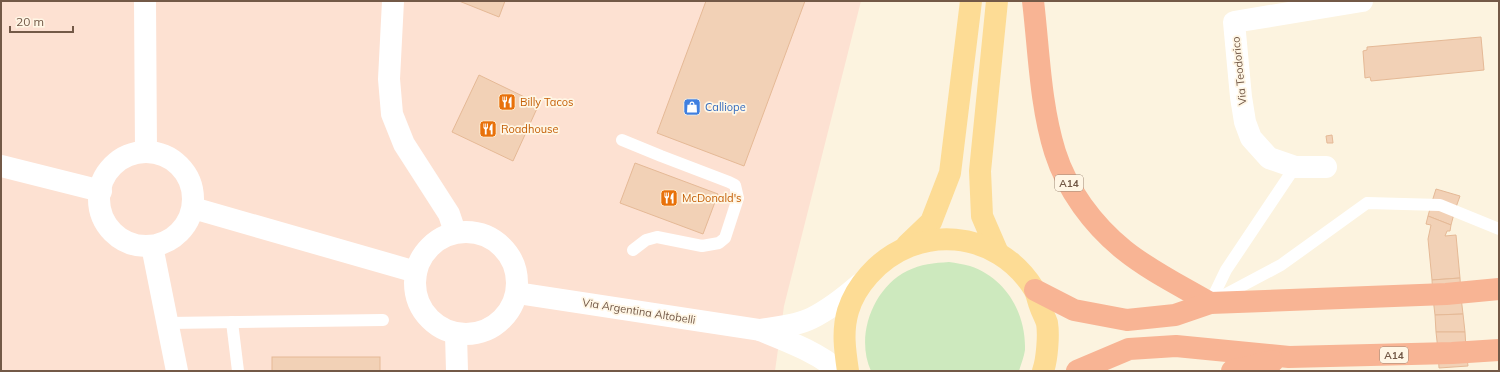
<svg xmlns="http://www.w3.org/2000/svg" width="1500" height="372" viewBox="0 0 1500 372" font-family="Mulish,sans-serif">
<style>
.commercial{fill:#fde1d2}
.green{fill:#cde9be}
.building{fill:#f2d1b6;stroke:#e5b996}
.lines{fill:none;stroke-linecap:round;stroke-linejoin:round}
.lane{stroke:#fff;stroke-width:12}
.street{stroke:#fff;stroke-width:22}
.primary{stroke:#fddc95;stroke-width:22}
.highway{stroke:#f8b494;stroke-width:22}
.labels{text-anchor:middle;stroke-width:3.5;stroke-linejoin:round;paint-order:stroke}
.shield{fill:#fff6e5;stroke:#9d8876;stroke-width:1}
.shield-label{font-size:10px;font-weight:bold;fill:#735947}
.street-label{font-size:11px;fill:#735947;stroke:#fff6e5}
.food-label{font-size:11px;fill:#c56008;stroke:#fff6e5;text-anchor:start}
.shop-label{font-size:11px;fill:#366cbe;stroke:#fff6e5;text-anchor:start}
</style>
<rect width="100%" height="100%" fill="#fcf3df"/>
<path class="commercial" d="M1,1h860l-77,305 -9,65h-774z"/>
<path class="green" d="M949,262c7,1 14,2 21,4 36,12 56,47 55,84 -1,7 -4,14 -6,21h-148c-16,-35 2,-83 36,-100 14,-7 27,-8 42,-9z"/>
<g class="building">
<path d="M459,1h46l-6,16z"/>
<path d="M706,1h99l-61,165 -87,-33z"/>
<path d="M1481,37l3,33 -113,11 -1,-4 -5,1 -2,-27 4,-1v-3z"/>
<path d="M479,75l60,29 -26,57 -61,-29z"/>
<path d="M1332,135l1,8h-6l-1,-7z"/>
<path d="M635,163l83,31 -15,40 -83,-31z"/>
<path d="M1436,189l24,7 -5,14 -24,-5z"/>
<path d="M1431,205l24,5 -4,15 -23,-9z"/>
<path d="M1428,216l23,9 -1,6h-3l-2,5 11,-1 4,43 -28,2 -4,-41 3,-14 -5,-1z"/>
<path d="M1460,278l1,19 -28,1 -1,-18z"/>
<path d="M1461,297l2,17 -28,1 -2,-17z"/>
<path d="M1463,314l2,18h-29l-1,-17z"/>
<path d="M1436,332h29l1,17 -28,1z"/>
<path d="M1466,349l2,17 -29,2 -1,-18z"/>
<rect x="272" y="357" width="108" height="14"/>
</g>
<g class="lines">
<g class="lane">
<path d="M622,140l39,16 68,26 6,3 3,13 -13,40 -6,5 -17,3 -45,-9 -11,3 -13,10"/>
<path d="M1217,299l64,-34 86,-62 73,2 59,24"/>
<path d="M1210,303l16,-33 69,-103"/>
<path d="M232,322l6,49"/>
<path d="M168,323l215,-3"/>
</g>
<g class="street">
<path d="M145,1l1,151"/>
<path d="M393,1l-4,78 3,35 12,30 45,70 6,18"/>
<circle cx="146" cy="199" r="47"/>
<path d="M1,166l100,25"/>
<path d="M1326,167h-31l-26,-9 -18,-20 -6,-16 -4,-25 -7,-75 128,-21"/>
<path d="M193,208l223,64"/>
<circle cx="466" cy="283" r="51"/>
<path d="M152,246l25,125"/>
<path d="M517,293l243,37c27,11 57,22 79,41"/>
<path d="M760,330c17,-3 36,-4 52,-12 18,-9 33,-21 48,-34"/>
<path d="M456,334l1,37"/>
</g>
<g class="primary">
<path d="M997,1l-17,170 2,45 16,37"/>
<path d="M907,245l24,-23 19,-49 21,-172"/>
<path d="M848,371c-3,-20 -6,-40 0,-60 4,-13 12,-26 21,-36 47,-53 128,-46 165,14 3,5 4,12 6,17 2,6 5,11 7,17 2,12 0,37 -4,48"/>
</g>
<g class="highway">
<path d="M1033,1c6,50 7,103 22,151 12,38 38,73 69,98 26,21 57,36 86,53"/>
<path d="M1035,290l39,20 53,10 48,-5 35,-12 236,-9 53,-5"/>
<path d="M1077,371l52,-22 47,-3 113,11 163,-4 47,-3"/>
<path d="M1232,371l41,-10"/>
</g>
</g>
<defs>
<symbol id="restaurant-square" viewBox="-11 -11 22 22"><rect x="-9" y="-9" width="18" height="18" rx="4" fill="#e8710a" stroke="#fff6e5"/><path d="M-5-6h1v4h1v-4h1v4h1v-4h1v5L-1.5 .5V6h-2V.5L-5-1ZM5-6V6H3V1.5H1.5Q1.5-4 5-6Z" fill="#fff"/></symbol>
<symbol id="shop-square" viewBox="-11 -11 22 22"><rect x="-9" y="-9" width="18" height="18" rx="4" fill="#3f7fe0" stroke="#fff6e5"/><path d="M-5-2.5h2.3a2.7 3.5 0 0 1 5.4 0H5L5.5 6h-11ZM-1.5-2.5h3a1.5 2.3 0 0 0-3 0Z" fill="#fff"/></symbol>
</defs>
<g fill-rule="evenodd">
<use href="#restaurant-square" x="497" y="92" width="20" height="20"/>
<use href="#shop-square" x="682" y="97" width="20" height="20"/>
<use href="#restaurant-square" x="478" y="119" width="20" height="20"/>
<use href="#restaurant-square" x="659" y="188" width="20" height="20"/>
</g>
<g class="labels">
<g class="shield">
<rect x="1055" y="175" width="28" height="16" rx="3"/>
<rect x="1380" y="347" width="28" height="16" rx="3"/>
</g>
<g class="shield-label">
<text x="1069" y="187">A14</text>
<text x="1394" y="359">A14</text>
</g>
<g class="street-label">
<text transform="translate(1239 71) rotate(-96)" y="4">Via Teodorico</text>
<text transform="translate(639 311) rotate(9)" y="4">Via Argentina Altobelli</text>
</g>
<g class="food-label">
<text x="520" y="106">Billy Tacos</text>
<text x="501" y="133">Roadhouse</text>
<text x="682" y="202">McDonald's</text>
</g>
<g class="shop-label">
<text x="705" y="111">Calliope</text>
</g>
</g>
<rect width="1500" height="372" fill="none" stroke="#735947" stroke-width="4"/>
<path d="M10 26v6h63v-6" fill="none" stroke="#735947" stroke-width="2"/>
<text x="16" y="26" font-size="12" fill="#735947" stroke="#fff6e5" stroke-width="3" paint-order="stroke">20 m</text>
</svg>
